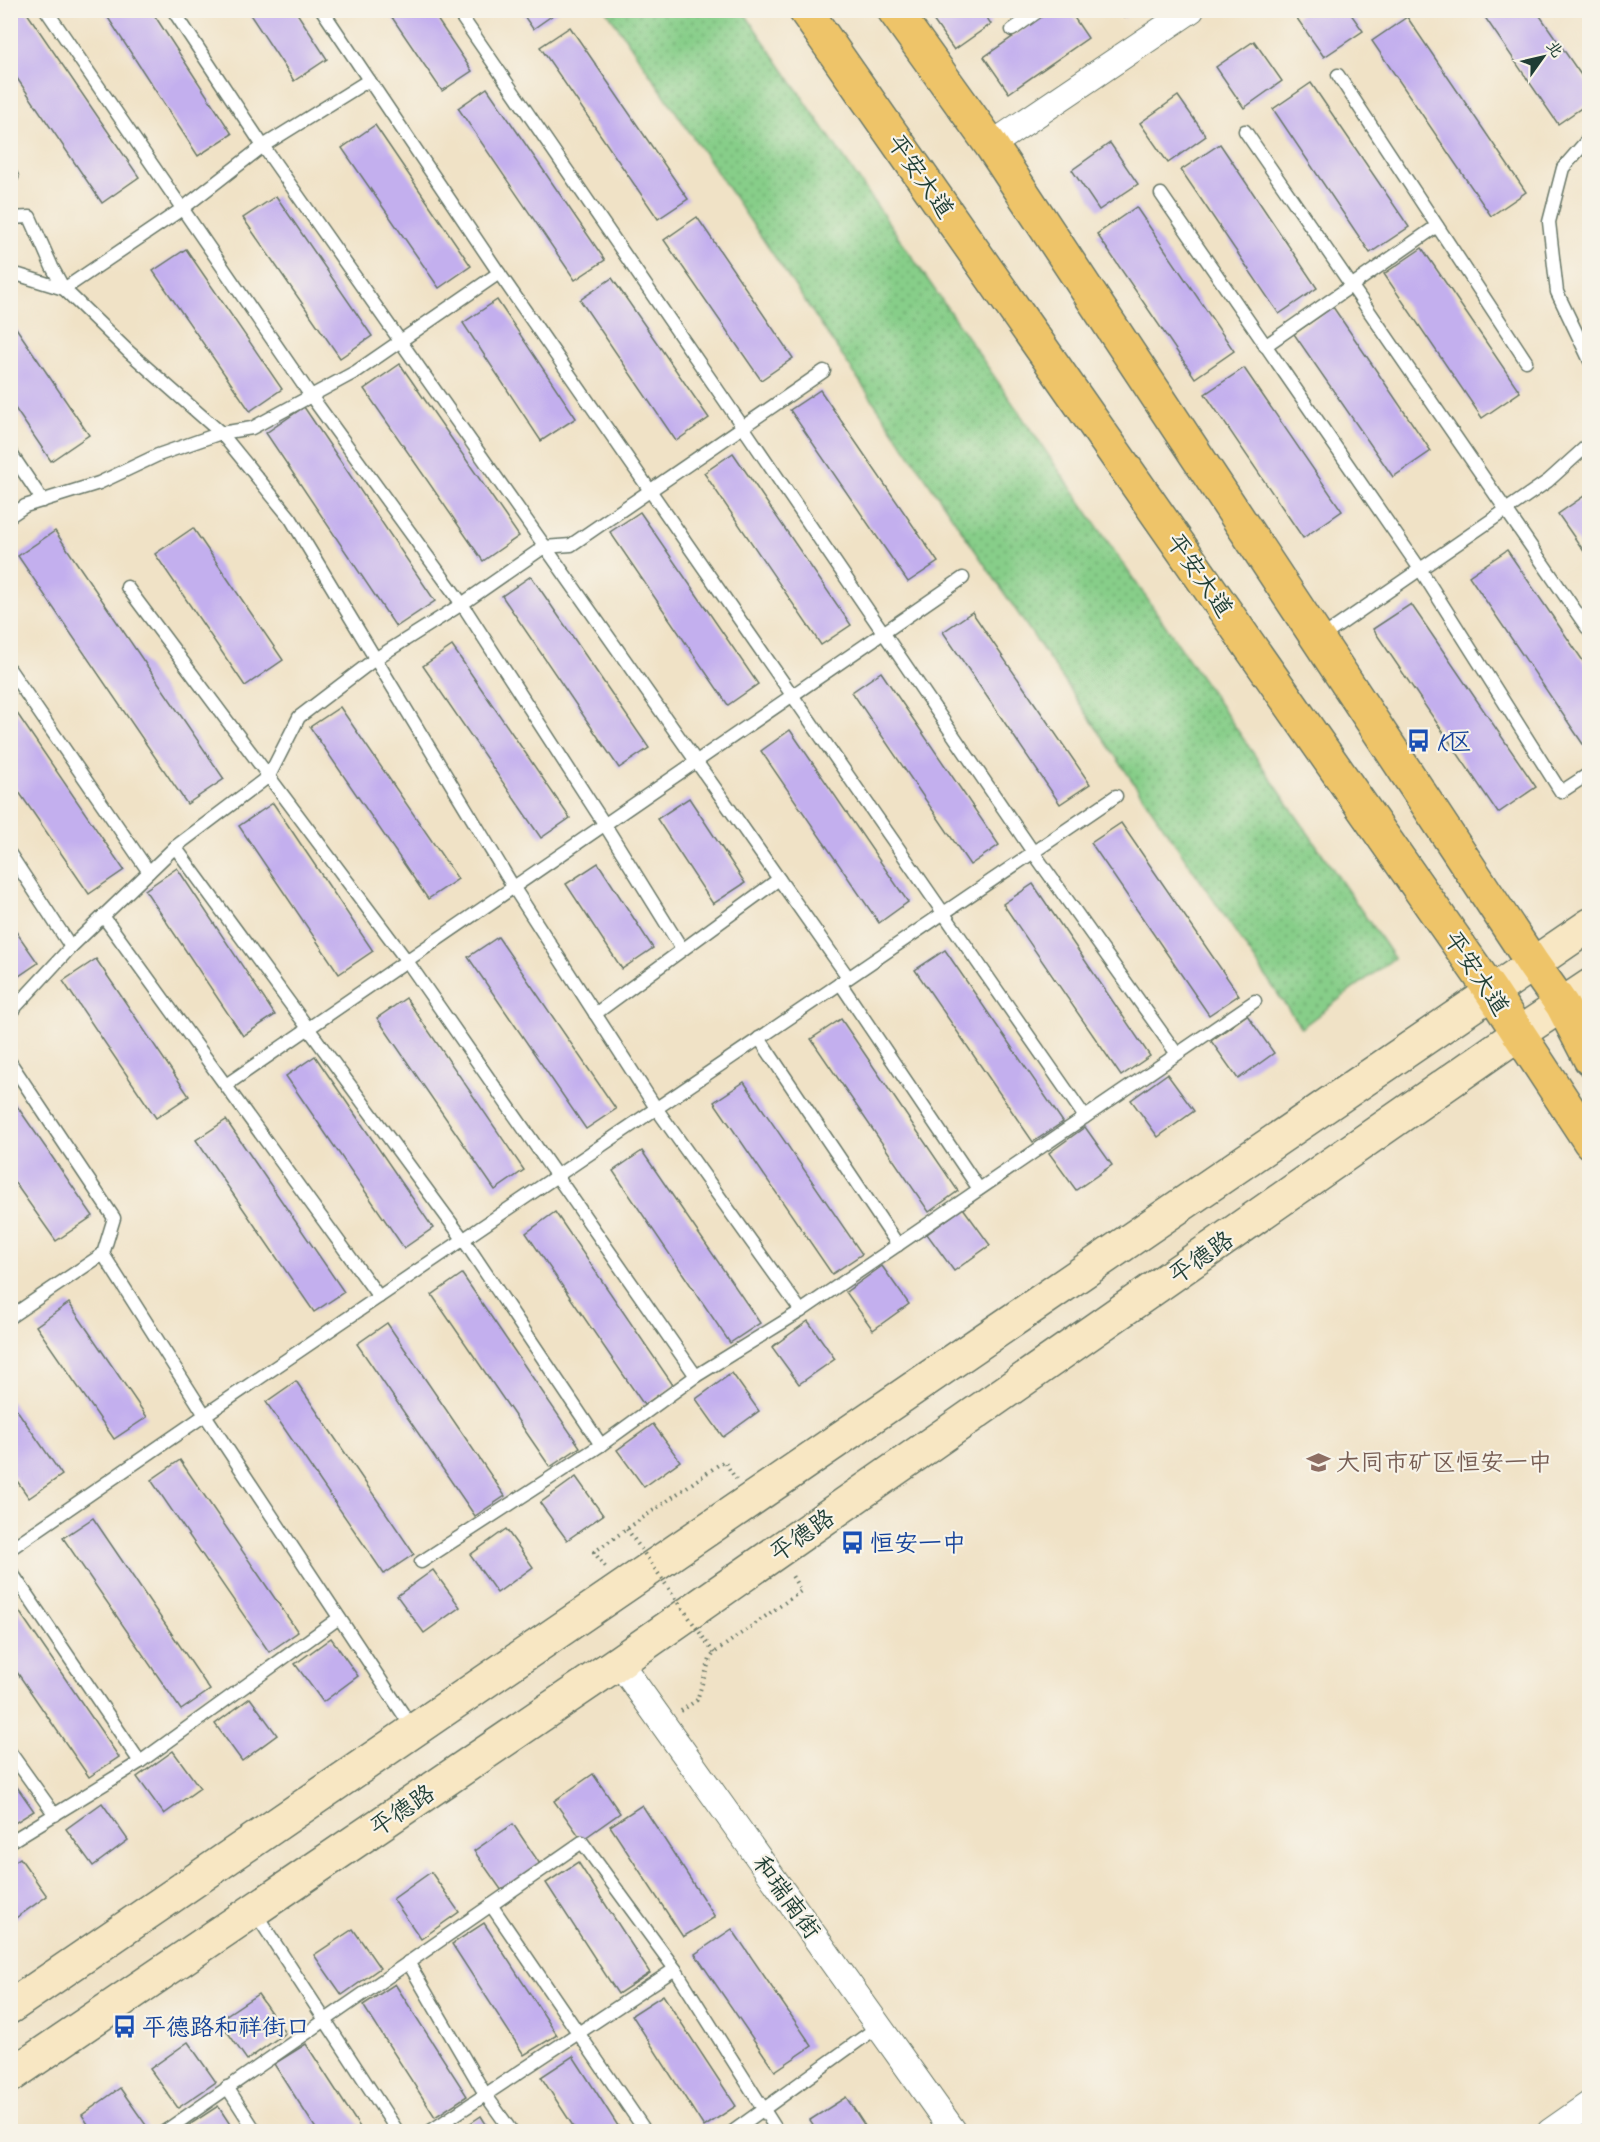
<svg xmlns="http://www.w3.org/2000/svg" width="1600" height="2142" viewBox="0 0 1600 2142" font-family="Caveat,'LXGW WenKai TC',sans-serif">
<style>
.park{fill:url(#park-dots);stroke:#53865e;stroke-width:1.5}
.building{fill:#c3afee}
.lines{fill:none;stroke-linecap:round;stroke-linejoin:round}
.service-casing{stroke:#687767;stroke-width:15}
.minor-casing{stroke:#687767;stroke-width:28}
.secondary-casing{stroke:#687767;stroke-width:36}
.primary-casing{stroke:#687767;stroke-width:36}
.path{stroke:#687767;stroke-width:4;stroke-dasharray:1.5 4.5;stroke-linecap:butt}
.service{stroke:#fff;stroke-width:12}
.minor{stroke:#fff;stroke-width:26}
.secondary{stroke:#f8e7c3;stroke-width:33}
.primary{stroke:#eec469;stroke-width:33}
.path-bridge{stroke:#687767;stroke-width:4;stroke-dasharray:1.5 4.5;stroke-linecap:butt}
.labels{text-anchor:middle;stroke-width:4.5;stroke-linejoin:round;paint-order:stroke}
.street-label{font-size:24px;fill:#1f3d34;stroke:#f7f3e8}
.transit-label{font-size:24px;fill:#164399;stroke:#f7f3e8;text-anchor:start}
.education-label{font-size:24px;fill:#785e54;stroke:#f7f3e8;text-anchor:start}
</style>
<defs>
<pattern id="park-dots" width="8" height="8" patternUnits="userSpaceOnUse" patternTransform="scale(1.5)"><rect width="8" height="8" fill="#87ce89"/><path d="M2 2h.1M6 6h.1" fill="none" stroke="#6ea871" stroke-width="1.8" stroke-linecap="round"/></pattern>
</defs>
<rect width="100%" height="100%" fill="#f7f3e8"/>
<filter id="ink" filterUnits="userSpaceOnUse"><feTurbulence type="fractalNoise" baseFrequency=".0167" numOctaves="2"/><feDisplacementMap in="SourceGraphic" scale="12" xChannelSelector="R" yChannelSelector="G"/><feConvolveMatrix kernelMatrix="1 2 1 2 8 2 1 2 1" color-interpolation-filters="sRGB"/></filter>
<filter id="wash" filterUnits="userSpaceOnUse"><feTurbulence type="fractalNoise" baseFrequency=".008" numOctaves="4" result="noise"/><feDisplacementMap in="SourceGraphic" scale="24" xChannelSelector="R" yChannelSelector="G"/><feGaussianBlur stdDeviation="1.35" result="paint"/><feColorMatrix in="noise" values="0 0 0 0 0 0 0 0 0 0 0 0 0 0 0 0 0 1.4 0 .05"/><feComposite in="paint" operator="in"/></filter>
<g filter="url(#wash)">
<rect width="100%" height="100%" fill="#f0e2c6"/>
<path class="park" d="M607,11h136l651,947 -93,70z"/>
<g id="blocks">
<g class="building">
<path d="M10,10h15l114,167 -37,26 -92,-135z"/>
<path d="M103,10h48l81,124 -34,22z"/>
<path d="M247,10h48l32,49 -33,22z"/>
<path d="M387,10h44l41,61 -30,20z"/>
<path d="M520,10h40l-27,19z"/>
<path d="M926,10h56l9,14 -37,26z"/>
<path d="M1051,10h18l19,28 -79,55 -25,-36z"/>
<path d="M1118,10h17l-11,8z"/>
<path d="M1306,10h42l15,21 -39,26 -28,-40z"/>
<path d="M1480,10h56l54,78v14l-32,22z"/>
<path d="M1407,17l119,175 -35,24 -119,-175z"/>
<path d="M570,27l118,172 -30,20 -118,-172z"/>
<path d="M1254,41l28,40 -38,27 -28,-41z"/>
<path d="M1311,83l98,144 -39,26 -97,-144z"/>
<path d="M487,88l118,172 -30,20 -117,-172z"/>
<path d="M1178,96l28,40 -38,27 -28,-40z"/>
<path d="M375,125l96,141 -32,22 -97,-140z"/>
<path d="M1110,143l28,41 -39,26 -27,-40z"/>
<path d="M1220,144l97,144 -38,26 -98,-144z"/>
<path d="M276,196l96,140 -32,22 -97,-140z"/>
<path d="M1136,207l98,144 -39,27 -98,-144z"/>
<path d="M697,217l96,141 -32,22 -97,-140z"/>
<path d="M1422,248l98,144 -38,26 -98,-144z"/>
<path d="M186,249l96,140 -32,22 -97,-140z"/>
<path d="M612,278l97,140 -33,23 -96,-141z"/>
<path d="M497,300l79,118 -35,23 -78,-118z"/>
<path d="M1333,307l98,144 -38,26 -99,-143z"/>
<path d="M10,319l79,116 -38,26 -41,-60z"/>
<path d="M400,364l119,172 -36,25 -119,-172z"/>
<path d="M1244,368l98,143 -39,27 -98,-144z"/>
<path d="M820,390l118,172 -30,20 -118,-172z"/>
<path d="M304,407l131,194 -39,26 -130,-194z"/>
<path d="M733,453l118,172 -30,20 -117,-172z"/>
<path d="M1590,492v68l-32,-46z"/>
<path d="M640,512l118,172 -30,21 -118,-173z"/>
<path d="M193,528l90,132 -38,26 -90,-132z"/>
<path d="M55,531l169,248 -37,25 -169,-248z"/>
<path d="M1507,550l83,121v78l-3,1 -118,-174z"/>
<path d="M531,576l118,172 -30,20 -117,-172z"/>
<path d="M1411,604l125,183 -38,26 -125,-184z"/>
<path d="M972,612l118,172 -30,20 -117,-172z"/>
<path d="M452,646l118,172 -29,20 -118,-172z"/>
<path d="M881,672l118,173 -29,20 -118,-173z"/>
<path d="M10,703l114,167 -35,24 -79,-115z"/>
<path d="M340,707l118,172 -30,20 -118,-172z"/>
<path d="M790,730l118,172 -29,21 -118,-172z"/>
<path d="M689,798l56,85 -32,21 -56,-85z"/>
<path d="M273,803l100,148 -34,23 -100,-148z"/>
<path d="M1121,823l118,172 -30,20 -118,-172z"/>
<path d="M598,863l55,85 -31,21 -56,-85z"/>
<path d="M177,868l98,147 -32,21 -98,-146z"/>
<path d="M1033,884l117,172 -29,20 -118,-172z"/>
<path d="M10,923l28,40 -28,19z"/>
<path d="M498,937l118,172 -30,20 -118,-172z"/>
<path d="M945,950l118,172 -30,20 -118,-172z"/>
<path d="M96,959l93,137 -33,22 -93,-137z"/>
<path d="M406,998l118,172 -29,20 -118,-172z"/>
<path d="M1247,1015l27,38 -36,26 -27,-38z"/>
<path d="M841,1019l117,172 -29,21 -118,-173z"/>
<path d="M315,1056l118,172 -29,20 -118,-172z"/>
<path d="M1167,1074l27,37 -36,26 -27,-37z"/>
<path d="M744,1082l118,172 -30,20 -118,-172z"/>
<path d="M10,1096l83,120 -37,25 -46,-65z"/>
<path d="M226,1120l118,172 -30,20 -118,-172z"/>
<path d="M1085,1127l27,38 -36,25 -27,-37z"/>
<path d="M642,1151l118,172 -30,20 -117,-172z"/>
<path d="M963,1208l27,37 -36,26 -27,-37z"/>
<path d="M555,1212l118,173 -29,20 -118,-172z"/>
<path d="M882,1266l27,38 -36,26 -27,-38z"/>
<path d="M462,1274l118,173 -30,20 -118,-172z"/>
<path d="M69,1303l78,114 -33,22 -78,-113z"/>
<path d="M808,1321l27,38 -36,25 -27,-37z"/>
<path d="M387,1323l118,173 -30,20 -118,-172z"/>
<path d="M732,1373l27,38 -36,26 -27,-38z"/>
<path d="M296,1381l118,173 -30,20 -118,-172z"/>
<path d="M10,1400l52,75 -33,23 -19,-27z"/>
<path d="M653,1424l27,37 -36,26 -27,-37z"/>
<path d="M180,1460l118,172 -29,20 -118,-172z"/>
<path d="M576,1477l27,38 -36,25 -27,-37z"/>
<path d="M93,1518l117,172 -29,20 -118,-172z"/>
<path d="M506,1529l27,38 -36,26 -27,-38z"/>
<path d="M433,1570l27,37 -36,26 -27,-37z"/>
<path d="M10,1598l109,159 -30,20 -79,-115z"/>
<path d="M331,1638l27,38 -35,26 -28,-38z"/>
<path d="M250,1698l27,37 -35,26 -27,-37z"/>
<path d="M173,1751l27,37 -36,26 -27,-37z"/>
<path d="M593,1774l27,39 -38,27 -28,-39z"/>
<path d="M10,1777l24,34 -24,15z"/>
<path d="M102,1803l26,37 -35,26 -27,-37z"/>
<path d="M642,1805l73,112 -32,20 -73,-111z"/>
<path d="M513,1824l27,40 -38,27 -28,-40z"/>
<path d="M20,1858l27,38 -37,26v-57z"/>
<path d="M578,1862l72,111 -32,21 -72,-111z"/>
<path d="M431,1872l28,40 -38,27 -28,-40z"/>
<path d="M484,1923l73,112 -33,20 -72,-111z"/>
<path d="M353,1929l27,39 -38,27 -28,-40z"/>
<path d="M732,1929l80,117 -37,25 -80,-117z"/>
<path d="M395,1984l72,112 -32,21 -72,-112z"/>
<path d="M258,1994l27,39 -38,27 -28,-40z"/>
<path d="M663,1995l73,111 -32,21 -72,-112z"/>
<path d="M188,2042l28,40 -38,26 -28,-39z"/>
<path d="M306,2044l57,88h-45l-44,-68z"/>
<path d="M573,2056l49,76h-45l-36,-55z"/>
<path d="M120,2088l28,40 -5,4h-50l-11,-17z"/>
<path d="M846,2097l23,35h-51l-8,-12z"/>
<path d="M218,2106l17,26h-45l-4,-5z"/>
<path d="M481,2116l10,16h-34z"/>
</g>
</g>
</g>
<g filter="url(#ink)">
<use href="#blocks" fill-opacity="0" stroke="#687767" stroke-width="1.5"/>
<g class="lines">
<defs>
<g id="service">
<path d="M46,10l265,386 151,208 143,221 77,124"/>
<path d="M173,10l90,136 585,831"/>
<path d="M322,10l177,263 586,844"/>
<path d="M457,10l286,417 290,425 144,202"/>
<path d="M1012,30l28,-20"/>
<path d="M1338,75l188,286"/>
<path d="M1245,131l345,501"/>
<path d="M1590,137l-27,31 -14,54 8,70 33,69"/>
<path d="M10,173l2,4 -2,2"/>
<path d="M1161,194l259,375 141,223 29,-19"/>
<path d="M10,218l20,-1 22,50 12,22 118,-80 81,-63 106,-66"/>
<path d="M10,275h9l45,14 65,63 92,81 70,86 223,369 142,220 145,203"/>
<path d="M1265,346l172,-120"/>
<path d="M10,452l33,49"/>
<path d="M10,516l15,-10 74,-23 59,-28 63,-22 31,-5 105,-57 142,-98"/>
<path d="M127,587l280,374 289,415"/>
<path d="M1319,639l229,-158 42,-38"/>
<path d="M10,670l139,202"/>
<path d="M175,847l288,392 138,206"/>
<path d="M10,854l61,93"/>
<path d="M103,916l276,381"/>
<path d="M840,983l139,206"/>
<path d="M10,1013l61,-66 104,-100 94,-71 30,-59 76,-58 87,-55 82,-57 27,-2 253,-174"/>
<path d="M595,1014l184,-135"/>
<path d="M759,1038l139,207"/>
<path d="M10,1062l104,156 -11,36 102,161 -195,134"/>
<path d="M226,1085l737,-507"/>
<path d="M10,1317l93,-63"/>
<path d="M421,1562l180,-117 95,-69 105,-65 454,-310"/>
<path d="M10,1570l130,192"/>
<path d="M413,1729l-208,-314 911,-619"/>
<path d="M10,1752l45,63"/>
<path d="M10,1842l130,-80 199,-144"/>
<path d="M491,1905l155,227"/>
<path d="M254,1911l144,221"/>
<path d="M408,1962l77,132 27,38"/>
<path d="M227,2087l29,45"/>
<path d="M164,2132l418,-290 93,127 103,163"/>
<path d="M429,2132l246,-163"/>
<path d="M732,2132l147,-106"/>
</g>
<g id="minor">
<path d="M991,145l200,-135"/>
<path d="M619,1662l335,470"/>
<path d="M1550,2132l40,-28"/>
</g>
<g id="secondary">
<path d="M10,2007l1580,-1082"/>
<path d="M10,2076l609,-414 899,-628 72,-48"/>
</g>
<g id="primary">
<path d="M805,10l686,981 99,151"/>
<path d="M894,10l97,135 542,819 29,41 28,54"/>
</g>
</defs>
<use href="#service" class="service-casing"/>
<use href="#minor" class="minor-casing"/>
<use href="#secondary" class="secondary-casing"/>
<use href="#primary" class="primary-casing"/>
<g class="path">
<path d="M605,1567l-11,-15 130,-91 12,18"/>
<path d="M681,1711l16,-11 13,-41 4,-6 87,-62 -10,-17"/>
</g>
<use href="#service" class="service"/>
<use href="#minor" class="minor"/>
<use href="#secondary" class="secondary"/>
<use href="#primary" class="primary"/>
<path class="path-bridge" d="M627,1529l87,124"/>
</g>
</g>
<defs>
<symbol id="bus-bare" viewBox="-9 -9 18 18"><path d="M-5-6H5V4H4V6H2V4H-2V6H-4V4H-5ZM-3.5-4V0h7V-4ZM-3.5 1.2v1.5H-2V1.2ZM2 1.2v1.5H3.5V1.2Z" fill="#1a4fb4" stroke="#f7f3e8" stroke-width="2.5" paint-order="stroke"/></symbol>
<symbol id="school-bare" viewBox="-9 -9 18 18"><path d="M0-5L7-2L0 1L-7-2ZM-4 1L0 2.5L4 1V4Q0 6-4 4Z" fill="#8d6e63" stroke="#f7f3e8" stroke-width="2.5" paint-order="stroke"/></symbol>
</defs>
<g fill-rule="evenodd">
<use href="#bus-bare" x="1402" y="724" width="33" height="33"/>
<use href="#school-bare" x="1302" y="1446" width="33" height="33"/>
<use href="#bus-bare" x="836" y="1526" width="33" height="33"/>
<use href="#bus-bare" x="108" y="2010" width="33" height="33"/>
</g>
<g class="labels">
<g class="street-label">
<text transform="translate(921 176) rotate(55)" y="8">平安大道</text>
<text transform="translate(1200 575) rotate(55)" y="8">平安大道</text>
<text transform="translate(1477 973) rotate(56)" y="8">平安大道</text>
<text transform="translate(1201 1257) rotate(-35)" y="8">平德路</text>
<text transform="translate(802 1535) rotate(-35)" y="8">平德路</text>
<text transform="translate(402 1810) rotate(-34)" y="8">平德路</text>
<text transform="translate(787 1897) rotate(54)" y="8">和瑞南街</text>
</g>
<g class="transit-label">
<text x="1436" y="749">K区</text>
<text x="870" y="1551">恒安一中</text>
<text x="142" y="2035">平德路和祥街口</text>
</g>
<g class="education-label">
<text x="1336" y="1470">大同市矿区恒安一中</text>
</g>
</g>
<rect width="1600" height="2142" fill="none" stroke="#f7f3e8" stroke-width="36"/>
<g transform="translate(1543 57) rotate(56)" stroke="#f7f3e8" stroke-width="4.5" paint-order="stroke">
<path d="M0-4.5L10 22L0 15L-10 22Z" fill="#1f3d34"/>
<text y="-9" font-size="16" font-weight="bold" text-anchor="middle" fill="#1f3d34">北</text>
</g>
</svg>
